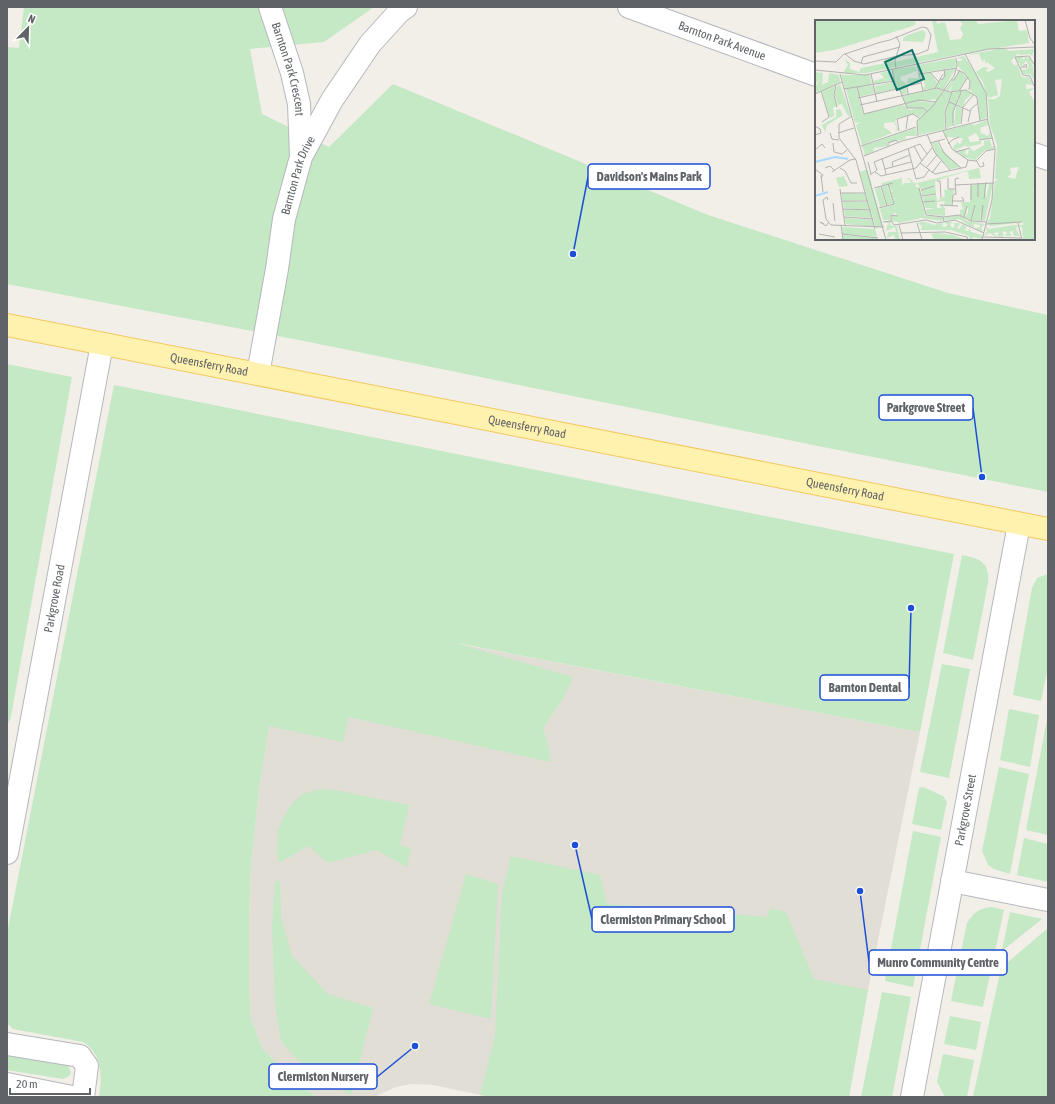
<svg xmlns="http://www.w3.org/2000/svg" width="1055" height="1104" viewBox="0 0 1055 1104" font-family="'Asap Condensed',sans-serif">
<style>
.education{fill:#e1ded6}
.green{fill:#c5e8c5}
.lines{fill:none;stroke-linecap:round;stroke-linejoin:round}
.minor-casing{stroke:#b5b8bc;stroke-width:24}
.major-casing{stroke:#f2c960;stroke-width:24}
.minor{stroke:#fff;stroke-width:22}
.major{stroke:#fff2af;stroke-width:22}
.labels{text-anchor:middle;stroke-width:4;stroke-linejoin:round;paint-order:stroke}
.street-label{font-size:12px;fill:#5f6368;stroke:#fff}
.inset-river{fill:none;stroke:#aadaff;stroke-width:2}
.inset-road{fill:none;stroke:#b3b3b1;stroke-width:1}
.view{fill:#0f766e;fill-opacity:0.15;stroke:#0f766e;stroke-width:2}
.inset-edge{fill:none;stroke:#5f6368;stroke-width:2}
.leader{fill:none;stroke:#1d4ed8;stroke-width:1.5}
.callout-dot{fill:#1d4ed8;stroke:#fff;stroke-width:1.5}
.callout{fill:#fff;stroke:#1d4ed8;stroke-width:1.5}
.callout-label{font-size:13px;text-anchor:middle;font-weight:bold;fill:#5f6368}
</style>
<rect width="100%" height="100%" fill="#f1efe8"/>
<path class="education" d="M286,611l634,121 -52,258 -19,107h-359l-57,-12 -22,-1 -15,3 -22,10h-57l-26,-19 -29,-30 -11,-30 -2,-31v-67l2,-55 8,-77z"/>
<g class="green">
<path d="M24,7h350l-50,35 -74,7 12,65 67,33 64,-63 315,131 240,78 100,22v177l-230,-46 -509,-104 -302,-58v-237l12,1z"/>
<path d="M7,364l65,13 -61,339 -2,6 -2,1z"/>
<path d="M114,385l840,169 -34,178 -464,-89 117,34 -9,20 -21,31 6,20 1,14 -201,-45 -6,25 -74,-16 -10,63 -8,76 -2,55v67l2,31 11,30 29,30 26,19h-218c3,-20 4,-43 -16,-55l-70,-13 -6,-6v-89z"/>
<path d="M962,555c18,4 28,7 26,28l-15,77 -30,-7z"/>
<path d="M1048,574v93l-7,34 -28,-6 19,-107 5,-10z"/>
<path d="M942,664l28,5 -21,109 -29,-6z"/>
<path d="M1009,709l30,6 -9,52 -30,-7z"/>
<path d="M1048,714v121l-22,-5z"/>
<path d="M999,767l30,7 -19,100 -16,-5 -6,-4 -6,-14z"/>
<path d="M923,787l20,9 4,6 -6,28 -29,-6 7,-36z"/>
<path d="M320,789l15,1 74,15 -9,40 11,3 -4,19 -31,-17 -48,13 -20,-17 -29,17 -2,-9 1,-25 10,-20 14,-15z"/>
<path d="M913,831l28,6 -28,150 -28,-6z"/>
<path d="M1024,838l24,6v38l-31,-7z"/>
<path d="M511,856l89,19 7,29 160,13 3,-9 16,4 28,67 54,11 -19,107h-359l-10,-2 15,-60 7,-140z"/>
<path d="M466,874l32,10 -7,135 -62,-15z"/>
<path d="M275,880l5,2 1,35 11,39 36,38 45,14 -22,87 -45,-27 -25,-26 -6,-39 -3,-77z"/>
<path d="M992,907l12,3 -21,97 -32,-6 16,-78c7,-11 13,-15 25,-16z"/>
<path d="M1010,912l32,7 -40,32z"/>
<path d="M1048,928v169h-75l28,-129z"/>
<path d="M882,992l29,5 -19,100h-31z"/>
<path d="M950,1016l31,6 -5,28 -32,-6z"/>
<path d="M7,1053l61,11 3,9 -2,3 -6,3 -56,-9z"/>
<path d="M943,1054l31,6 -7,37h-22l-8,-15z"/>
</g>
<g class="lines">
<defs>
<g id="minor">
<path id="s1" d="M270,7l22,66 7,31 2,52"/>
<path id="s2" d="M629,7l187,68"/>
<path d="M1034,154l14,5"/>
<path id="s3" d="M258,374l19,-105 7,-50 17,-62 31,-57 38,-56 29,-32 7,-5"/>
<path id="s4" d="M7,853l95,-509"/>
<path d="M952,881l96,19"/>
<path d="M7,1044l73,12 7,10 -4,31"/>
<path d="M7,1084l65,13"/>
<path id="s5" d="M912,1097l107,-573"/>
</g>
<g id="major">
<path id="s6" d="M7,325l1041,204"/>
</g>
</defs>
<use href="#minor" class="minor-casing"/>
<use href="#major" class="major-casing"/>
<use href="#minor" class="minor"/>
<use href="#major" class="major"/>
</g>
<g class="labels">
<g class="street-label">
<text dy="4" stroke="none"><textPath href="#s2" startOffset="99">Barnton Park Avenue</textPath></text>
<text dy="4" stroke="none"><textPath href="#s1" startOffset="65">Barnton Park Crescent</textPath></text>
<text dy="4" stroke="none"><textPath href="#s3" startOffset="203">Barnton Park Drive</textPath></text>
<text dy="4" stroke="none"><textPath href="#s6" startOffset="206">Queensferry Road</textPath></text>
<text dy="4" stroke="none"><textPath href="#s6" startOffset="530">Queensferry Road</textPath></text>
<text dy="4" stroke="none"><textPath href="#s6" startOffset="854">Queensferry Road</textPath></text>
<text dy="4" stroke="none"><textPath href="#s4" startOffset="259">Parkgrove Road</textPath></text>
<text dy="4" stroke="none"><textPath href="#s5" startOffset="292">Parkgrove Street</textPath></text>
</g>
</g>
<g transform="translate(815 20)">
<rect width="220" height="220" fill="#f1efe8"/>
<path d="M0,0h98l3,3 -3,3 -79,24 -19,3zM114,0h7l1,4 8,-2 5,18 11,-1 2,-5 -3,-6 3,-4 -4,-4h17l2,4 42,-4 -3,1 2,10 8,-1 2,13 -63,10 -100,20h-23l5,-8 -4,-7 6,5v6l9,3 2,-4 25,-5 -1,-4 10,-2 -3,4 3,1 43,-10 -6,-31zM108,10l3,4 -3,8 -20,-1v-3l5,-3zM189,28l5,3 26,-2 -3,6 3,3 -6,-4 -9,1 -1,-2v2l-1,-2 -7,8 4,5 2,-2 5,14 1,-2 1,3 1,-3 1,3 1,-3 3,2 -1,3 2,-2 2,6 -7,-1v5l9,-1 -6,4 6,11v86l-2,1 2,4v46l-12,-1 -1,-12h-2l-1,-2h4v-3l-32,4 -4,-3 3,-5 5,-37 3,-2h-3l2,-34 -7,-20 -2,-26h7l5,-3 2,-17 -7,1 3,15 -10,3 -5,-16 -7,-10 7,-5 6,1 -4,2 3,2 7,-4 -8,-6 -1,2 -2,-6 -1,5 -4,-9 -12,1zM204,147l-4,12 -8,-2 4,-3 -1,-6zM149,36l18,27 4,12 1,23 -7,2 -2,-22 -8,-8v-10l-12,-14 -1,-5h4l2,-2 -7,-1zM202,36l-1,4 2,-4h5l-1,3h3l-1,-2 7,1 1,8h3l-2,1 2,14 -5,-7h-7l-2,-5 4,1 2,-2v2l2,-5 -3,-4 -6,7v-5h-3l1,-3h-2l-1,-2zM140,38l1,9 -36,6 -2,-8zM101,46l4,16 -13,1 1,-5h10l-1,-7 -17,6 3,8 -1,-4 4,2 1,10 -5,2 -3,-7h-2l-5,-18zM141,48l-12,21 -8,-1 3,-8 3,1 3,-10zM76,51l2,9 -19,4 -1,-3 11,-3 -4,-5zM145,51l7,7 -8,12 -9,2 3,-8 -4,7 -4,-1zM0,52l8,1 -1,12 6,-3 1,-9 10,2 1,7 -25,12v-7l5,-7 -5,4zM115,52l7,10 -2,6 -12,2 2,-5 -5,-11zM26,55h29l2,10 -27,4zM78,62l2,7 -19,4 -1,-7zM25,64l11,32h-3l-6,-12 -4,1 -3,-10 1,-7zM20,66l-2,9 4,11 -4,2 1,8 -4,2 -8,-26zM58,66l1,7 -15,4 -1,-10zM41,67l7,27 40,-9 6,5 13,-2 4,3 -7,6 -5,-3 -17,4 -2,3 3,9 -4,2 3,-3 -3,-7 -10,1v4l8,6 -30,12 -6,-20 5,-3 -6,1 -9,-34zM121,69l7,1 -6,9 -32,4 -2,-7zM148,70l10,3 -8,7 -2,7 -6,-2zM129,71l7,2 -7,18 1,18 -26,6 -2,-14zM146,71v4l-6,10 -3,21 -5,2 -2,-16 7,-19zM102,81l17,2 -7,7 -3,-2h-17l-2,-4zM141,86l6,3 -2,15 -6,2zM25,89l3,6 -16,10 -2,7 -3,-7 14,-8v-7zM172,100l1,5 -8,3 1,5 7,3 2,-4 1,6 -11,2 -4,-7 -8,4 2,5 11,-1v3l-14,3 -1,-2 -8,4v-2l-3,5 -2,-5 4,-4 -1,-3 3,4 3,-1 -1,-3 2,1 -1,-3 -17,-1 -1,-6 27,-7 4,1zM101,108l1,8h-11l-1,3 -18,4v3l-13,2 -1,4 -8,3 -3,-9zM175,120l2,7 2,-2 -1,4 -9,2 -9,9 -11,-3 -7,-6 9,-2 -1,4 3,2 1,-7 5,3 10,-6v-4zM122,122l3,6 20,19 -9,2 -14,-13 -5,-13zM164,148l2,10 -12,1 -1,-7h-4l-29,9 1,13 -14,1 -1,-5 13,-5 -13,4 -4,-6zM52,149l5,16 -5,3 5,-2 11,40 -7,2 -16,-56zM29,156l4,10 -9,1 -3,-9zM87,158v8l2,-3h7l-2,-4 -4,1 4,-2 5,5h3l-2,4h4l6,29 18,1 -1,4 -21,-3 -22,5 -3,-2 -4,2 -1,-8 6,1 -1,-3 -6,2v5h-7l-3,-11 13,-4v-6l4,-1h-4l-2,-6 3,-3 -3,2 -2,-5h-7v-3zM170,163l1,16 3,-15 4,-1 -8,38 -4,-1v-9l-1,10 -8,-1 4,-13 -5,13 -6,-2 3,-5v-7l-4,11 -4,-2v-5l3,-1 -2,-7h9l1,-17zM72,165l6,18 -6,2 -5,-18zM65,167l6,18 -6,2 -5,-18zM139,169l-3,16h-7l1,-4 -8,1v6h4v-3l4,3v8l-19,-2 -1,-4 10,-2h-10l-2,-11 13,-2 1,6 8,-5 -1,-6zM27,173l23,1 2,6h-25zM28,181l24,1 3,8 -26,-2zM29,189l26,2 2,7 -27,-2zM144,195l8,6 18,3 -4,4 2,4 -8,-4 5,-1v-2l-6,-1v3l-4,-1 -11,-7 -14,1 -1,-2zM30,198l27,2 2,7 -28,-3zM75,201l1,5h6l3,14h-5l-1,-5 -7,3 1,-6h8l-1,-5 -9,4 1,-6 3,-1 -6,-2zM107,202h4v4l1,-4 6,3 10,-2 -1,3 3,1 3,-2 -4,-3h8l-2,3 2,3 3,-2 -2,-3h5l2,1 -3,4 2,1 4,-5 4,3 -3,3 3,1 3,-2 1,3 11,3v4l-8,-2 -4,3 -1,-4 -18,-6h-30l1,-4 -4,-3zM199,205h4l-2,4 4,7h-6l-2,-6 -3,3 2,1v2h-6l2,-3 -2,-2 -3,2 2,1 -2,3 -5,-1 2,-4 -5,1v1l2,1v2l-6,-4 -6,3 3,-5 -1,-5 3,3zM27,207l33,2 2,8 -34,-3zM121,213l17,2 13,5 -32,-1 -3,-5zM28,215l34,3v2h-34z" fill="#c5e8c5" fill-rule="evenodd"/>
<path class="inset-river" d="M0,142l20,-5 13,2M0,176l13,-4"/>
<path class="inset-road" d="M171,0h13M210,0l5,18 5,7M150,34l21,39 2,29 7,27 -3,51 -10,40M0,41l21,1 8,-8h1l36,-12 9,-2 32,-13 5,1 4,7 -3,15 -10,4 -21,2 -33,8 -10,-3 -9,-7M46,43l2,-6 37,-10M102,44l6,27M77,49l4,20M81,49l-1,-8 5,-17 -4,-8M205,49l6,-5 1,3h-4M0,50l50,5 124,-26 46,-2M142,50l7,3 6,8 -1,9M115,52l8,9M25,54l46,166M56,54l6,28M104,54l38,-6M125,59l2,1 3,-4 -1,-7M136,60h3l6,-10M21,65l-2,10 3,12M219,66l-4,-10 -7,-1 -8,-18 14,-1 6,10M42,67l7,27 55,-14 16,2M120,68l8,-14M29,69l50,-8M81,69l3,-1 8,20h16l4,3M6,71l8,26 -7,5M144,71l9,-14M0,74l27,-12M93,74l-1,-8 14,-3M43,78l39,-9M134,82l21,9M45,85l77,-17 13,4 16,-2 11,7 3,24M37,96l-13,8v14l17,22 19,69M153,102l3,-13 7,-6M146,104l2,-17 11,-13M0,106l5,3 1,4 -6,2M138,106v-14l9,-22M91,109l2,-14M131,110l-1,-18 7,-20M84,111l-2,-12 16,-5 6,4M128,111l9,18 16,11 8,1 10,-10 9,-2M15,113l2,6 7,1M23,113l16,-5M112,114l8,19 15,17M103,116l-1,-15 15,-14 22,-31 3,-10 -1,-8M164,120l14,-2M123,121l6,12 17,15M18,123l1,9 8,2 5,-4M115,123l15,-4M133,124l4,-4 7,-3M46,126l55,-19M99,126l8,15M73,127v-4l8,-3 2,2M93,128l8,31 8,-2 5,-7M0,130l7,-6 3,4M140,132l15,-4M49,136l38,-15 86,-22M67,138l4,16M161,140l4,7 4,-1 -1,-4M53,142l3,12M59,142l46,-18 7,10M105,143l15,11 31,-7 2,-7M78,147l-1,-5 18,-7M10,148l5,-2 5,5M25,148l5,3 6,12h6M111,148l11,-13M0,149l8,6 -2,3M70,149l26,-7M17,152l18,-12 6,-1M60,152l6,4 35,-8 16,-20M117,153l9,-12M6,155l2,17M55,155l7,-5 -3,-8M133,158v11h7M122,161h3l1,17M156,164v16M140,165l39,-2M66,166l6,20M59,168l19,-5M104,168l7,27 17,2M25,169l5,36M106,170l13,-4M25,173h26M141,175l-1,-16 4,-1M107,176l14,-2M163,177v-14M169,179l2,-17M13,180l-1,-3 -4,3 3,19 5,6 53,2M27,181h26M137,181h12l-2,-4M108,182l12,-1M18,183l2,18M125,185l18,1M137,186l1,-11 3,-2M64,188l15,-4 -6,-20M28,189l28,1M29,197l29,2M149,198l3,-12M76,201v-6l7,1M129,201l-1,-4 16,-2 12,6 15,1M156,201l4,-16M166,201l2,-16M68,202l8,-1 3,4 32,-5 11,3 18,-3 29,13M102,203l5,17M203,203l4,17M9,204l-4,-2 6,4 2,-3M171,204l36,-2M26,205l2,15M84,205l4,15M86,213l44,-1 22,5 1,3M4,214l16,3M27,214l36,4M168,217l38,1"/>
<path class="view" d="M97,30l12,29 -27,11 -12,-28z"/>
<rect width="220" height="220" class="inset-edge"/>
</g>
<path class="leader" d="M573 254L588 177M982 477L973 408M911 608L909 688M575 845L592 919M860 891L869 962M415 1046L377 1077"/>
<g class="callout-dot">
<circle cx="573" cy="254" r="4"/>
<circle cx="982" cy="477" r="4"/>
<circle cx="911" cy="608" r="4"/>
<circle cx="575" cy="845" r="4"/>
<circle cx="860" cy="891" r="4"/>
<circle cx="415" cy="1046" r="4"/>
</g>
<g class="callout">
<rect x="588" y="164" width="122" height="25" rx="4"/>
<rect x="879" y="395" width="94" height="25" rx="4"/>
<rect x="820" y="675" width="89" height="25" rx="4"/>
<rect x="592" y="907" width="142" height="25" rx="4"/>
<rect x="869" y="950" width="138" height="25" rx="4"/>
<rect x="269" y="1064" width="108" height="25" rx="4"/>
</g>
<g class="callout-label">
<text x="649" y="181">Davidson's Mains Park</text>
<text x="926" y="412">Parkgrove Street</text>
<text x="865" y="692">Barnton Dental</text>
<text x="663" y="924">Clermiston Primary School</text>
<text x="938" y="967">Munro Community Centre</text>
<text x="323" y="1081">Clermiston Nursery</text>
</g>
<rect width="1055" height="1104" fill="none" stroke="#5f6368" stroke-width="16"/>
<g transform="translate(28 28) rotate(23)" stroke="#ffffff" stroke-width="3" paint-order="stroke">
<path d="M0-3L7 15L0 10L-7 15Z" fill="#5f6368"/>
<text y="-6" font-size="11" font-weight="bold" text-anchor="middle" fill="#5f6368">N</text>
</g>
<path d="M10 1088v6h80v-6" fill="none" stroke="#5f6368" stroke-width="2"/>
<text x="16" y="1088" font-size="12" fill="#5f6368" stroke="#ffffff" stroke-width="3" paint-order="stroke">20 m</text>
</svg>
